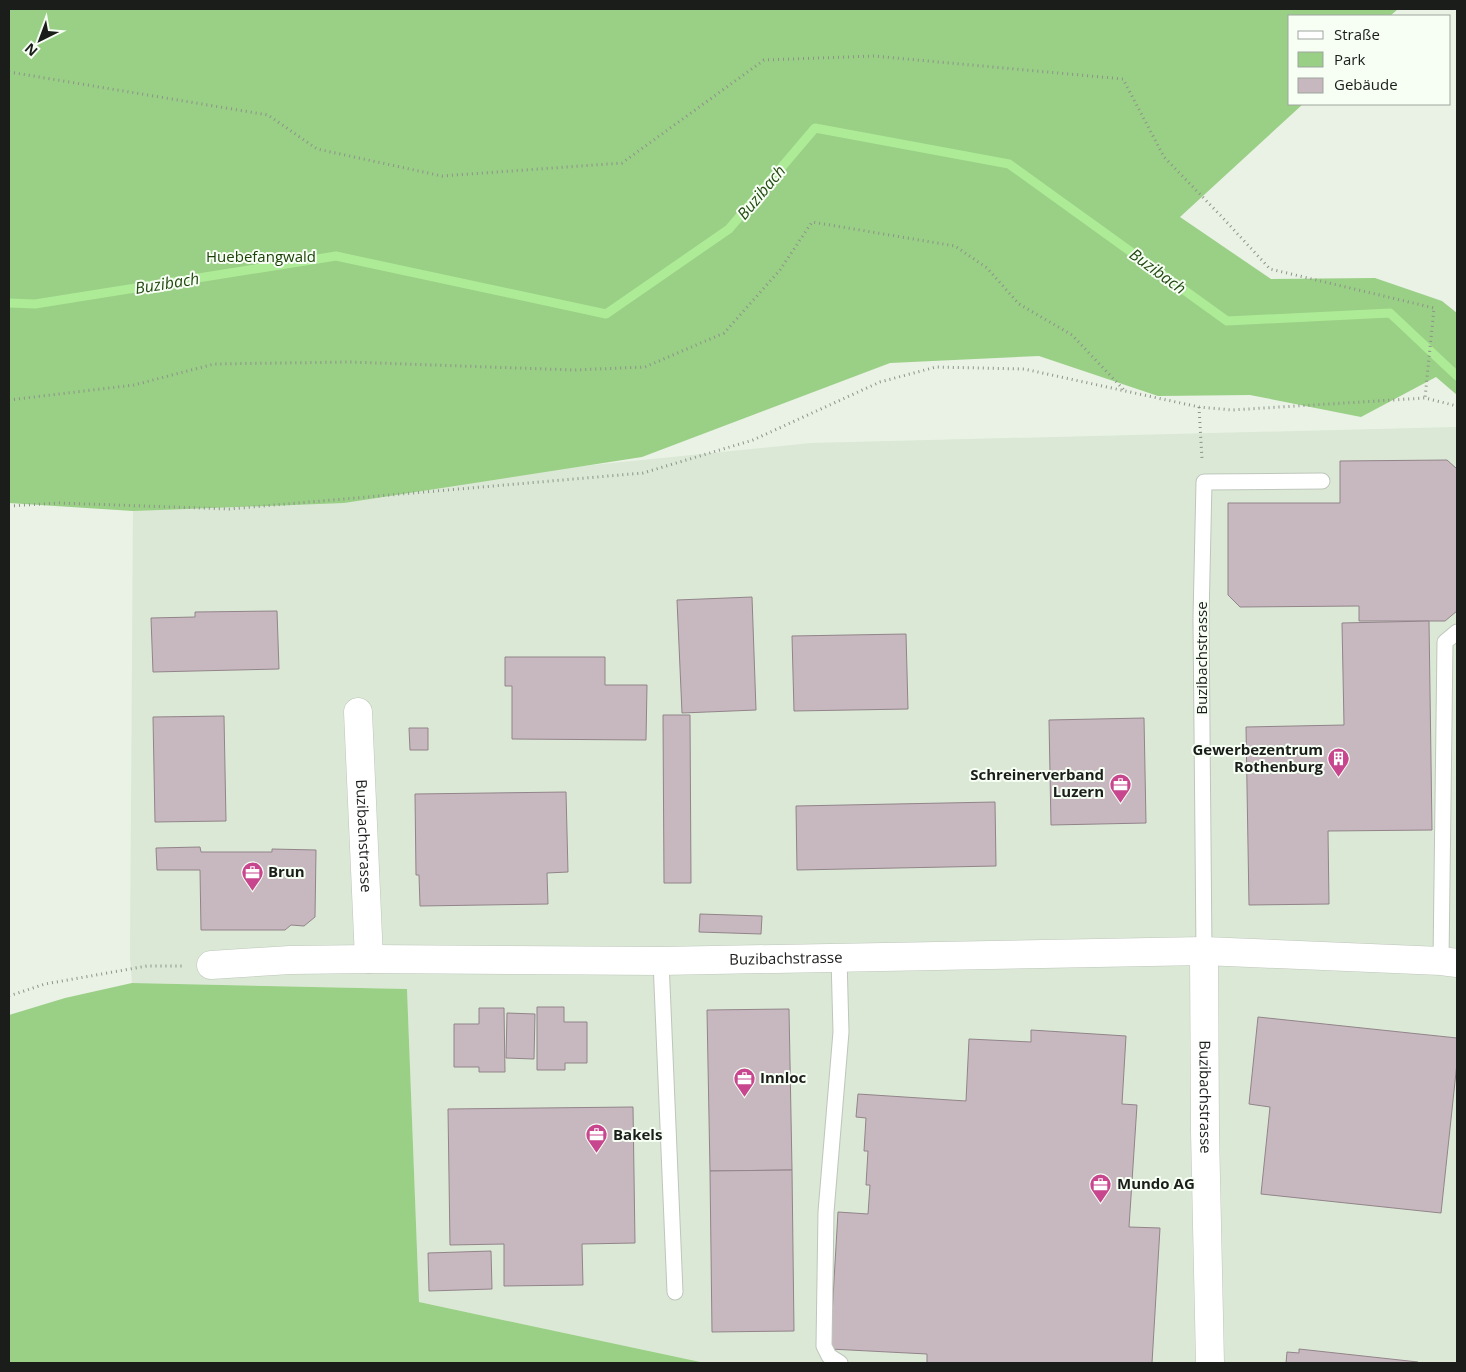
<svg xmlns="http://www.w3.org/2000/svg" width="1466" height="1372" viewBox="0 0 1466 1372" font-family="'Open Sans',sans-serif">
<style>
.built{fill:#dae8d5}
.green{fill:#9acf86}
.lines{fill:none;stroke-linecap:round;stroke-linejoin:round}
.stream{stroke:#adeb96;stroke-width:9}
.building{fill:#c7b8bf;stroke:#92848a}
.lane-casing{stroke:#bec6bb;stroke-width:17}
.street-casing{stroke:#bec6bb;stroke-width:29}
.path{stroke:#8d938a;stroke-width:3;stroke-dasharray:1 4;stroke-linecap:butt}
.lane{stroke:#fff;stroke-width:15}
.street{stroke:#fff;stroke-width:28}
.labels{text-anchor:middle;stroke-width:4;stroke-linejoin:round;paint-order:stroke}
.park-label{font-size:15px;fill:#1c4208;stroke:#f7fff5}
.street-label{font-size:15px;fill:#1a1d19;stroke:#f7fff5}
.poi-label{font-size:15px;font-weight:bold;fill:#1a1d19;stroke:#f7fff5;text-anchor:start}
.water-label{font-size:16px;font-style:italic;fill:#234a11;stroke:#f7fff5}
</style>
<rect width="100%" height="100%" fill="#e9f2e5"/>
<path class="built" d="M1457,427v936h-752l-286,-61 -12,-313 -275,-6 -2,-27 3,-445 678,-68z"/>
<g class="green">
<path d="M9,9h1389l-8,7h-100v88h13l-123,113 91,62 104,-1 67,23 15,12v82l-21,-18 -75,40 -111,-22 -92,1 -119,-40 -149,7 -248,94 -298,46 -211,8 -124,-8z"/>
<path d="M132,983l275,6 12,313 286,61h-696v-348l56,-17z"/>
</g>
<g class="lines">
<path class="stream" d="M9,303l26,1 301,-48 270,58 123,-85 86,-101 194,36 218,157 163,-8 67,63"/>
</g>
<g class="building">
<path d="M1447,460l10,9v142l-12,10h-86v-15l-119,1 -12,-12v-92h112v-42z"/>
<path d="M752,597l4,113 -74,3 -5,-113z"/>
<path d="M277,611l2,58 -126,3 -2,-54 44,-1v-5z"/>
<path d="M1429,621l3,209 -104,1 1,73 -80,1 -3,-178 98,-2 -2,-102z"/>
<path d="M906,634l2,75 -114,2 -2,-75z"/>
<path d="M505,657h100v28h42l-1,55 -134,-1v-53h-7z"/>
<path d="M663,715h27l1,168h-27z"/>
<path d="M224,716l2,105 -71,1 -2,-105z"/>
<path d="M1144,718l2,105 -95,2 -2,-105z"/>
<path d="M409,728h19v22h-18z"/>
<path d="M566,792l2,80 -21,1 1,31 -128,2 -1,-31h-3l-1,-81z"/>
<path d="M995,802l1,64 -199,4 -1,-64z"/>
<path d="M200,847l1,5h71v-3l44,1 -1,67 -11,9 -13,-1 -6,5h-84l-1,-60h-43l-1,-22z"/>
<path d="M700,914l62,2 -1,18 -62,-2z"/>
<path d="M537,1007h27v15h23v41h-22v7h-28z"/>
<path d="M479,1008h25l1,64h-26v-5h-25v-43h25z"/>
<path d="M789,1009l3,161 -82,1 -3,-161z"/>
<path d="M507,1013l28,1 -1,45 -28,-1z"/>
<path d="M1258,1017l199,21v25l-16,150 -180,-19 9,-87 -21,-3z"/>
<path d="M1031,1030l95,6 -4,68 15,1 -8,122 31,1 -8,135h-225v-9l-97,-5 8,-137 30,2 2,-29h-4l2,-34h-4l2,-33 -10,-1 2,-23 108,7 3,-62 62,3z"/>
<path d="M633,1107l2,136 -53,1 1,41 -79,1v-42l-54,1 -2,-136z"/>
<path d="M792,1170l2,161 -82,1 -2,-161z"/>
<path d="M491,1251l1,38 -63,2 -1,-38z"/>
<path d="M1299,1349l119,13v1h-132l1,-11 12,1z"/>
</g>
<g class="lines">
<defs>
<g id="lane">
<path d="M1204,951l-3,-332 3,-137 118,-1"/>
<path d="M839,958l2,74 -15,180 -2,134 5,10 11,7"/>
<path d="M661,961l14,331"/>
<path d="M1441,961l4,-319 12,-10"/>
</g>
<g id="street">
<path id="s1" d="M358,712l11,247"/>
<path id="s2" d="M1204,951l1,181 5,231"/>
<path id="s3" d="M211,965l79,-5 79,-1 292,2 543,-10 237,10 16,2"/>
</g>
</defs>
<use href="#lane" class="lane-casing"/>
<use href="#street" class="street-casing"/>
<g class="path">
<path d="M9,72l259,43 49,34 125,27 180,-13 142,-103 110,-4 249,23 41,78 58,60 48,52 164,39 -9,90"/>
<path d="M9,400l125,-15 80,-21 135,-2 225,8 71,-3 79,-34 56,-63 32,-48 143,24 32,22 32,36 53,31 52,55"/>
<path d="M1199,407l3,52"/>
<path d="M9,506l50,-3 170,6 414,-36 110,-33 127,-58 56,-15 88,2 175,38 33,3 193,-12 32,8"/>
<path d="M9,996l36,-12 102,-18h35"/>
</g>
<use href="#lane" class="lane"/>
<use href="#street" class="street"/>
</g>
<defs>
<symbol id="building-pin" viewBox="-11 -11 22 30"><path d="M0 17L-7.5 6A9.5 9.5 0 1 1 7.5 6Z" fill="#c7468e" stroke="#f7fff5"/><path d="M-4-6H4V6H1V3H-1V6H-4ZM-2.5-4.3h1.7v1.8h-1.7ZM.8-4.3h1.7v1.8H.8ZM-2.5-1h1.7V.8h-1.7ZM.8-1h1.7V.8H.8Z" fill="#fff"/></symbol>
<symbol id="office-pin" viewBox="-11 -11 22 30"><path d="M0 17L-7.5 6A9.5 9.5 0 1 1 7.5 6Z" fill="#c7468e" stroke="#f7fff5"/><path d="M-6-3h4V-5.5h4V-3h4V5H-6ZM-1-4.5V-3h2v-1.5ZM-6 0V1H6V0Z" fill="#fff"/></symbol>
</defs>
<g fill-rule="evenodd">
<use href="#building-pin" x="1326" y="746" width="25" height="34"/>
<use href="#office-pin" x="1108" y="772" width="25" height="34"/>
<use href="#office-pin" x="240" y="860" width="25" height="34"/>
<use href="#office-pin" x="732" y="1066" width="25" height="34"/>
<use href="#office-pin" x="584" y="1122" width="25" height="34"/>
<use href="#office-pin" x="1088" y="1172" width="25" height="34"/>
</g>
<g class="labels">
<g class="park-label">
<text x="261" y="262">Huebefangwald</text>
</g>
<g class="street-label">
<text transform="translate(1202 658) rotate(-90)" y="5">Buzibachstrasse</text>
<text dy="5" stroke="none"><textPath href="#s1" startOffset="124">Buzibachstrasse</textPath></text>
<text dy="5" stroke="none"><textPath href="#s3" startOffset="575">Buzibachstrasse</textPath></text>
<text dy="5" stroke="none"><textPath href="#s2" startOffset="146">Buzibachstrasse</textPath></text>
</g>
<g class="poi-label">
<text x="1323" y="755" text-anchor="end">Gewerbezentrum<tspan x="1323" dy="17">Rothenburg</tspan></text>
<text x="1104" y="780" text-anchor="end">Schreinerverband<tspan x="1104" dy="17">Luzern</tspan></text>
<text x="268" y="877">Brun</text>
<text x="760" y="1083">Innloc</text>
<text x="613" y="1140">Bakels</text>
<text x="1117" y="1189">Mundo AG</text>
</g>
<g class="water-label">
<text transform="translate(761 192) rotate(-50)" y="6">Buzibach</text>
<text transform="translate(1158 271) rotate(36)" y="6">Buzibach</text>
<text transform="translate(167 283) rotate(-9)" y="6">Buzibach</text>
</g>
</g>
<rect width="1466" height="1372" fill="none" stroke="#1a1d19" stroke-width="20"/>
<rect x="1288" y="15" width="162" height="90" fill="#f7fff5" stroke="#9fa59d"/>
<rect x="1298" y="31" width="25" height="8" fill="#ffffff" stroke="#9fa59d"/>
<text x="1334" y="40" font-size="15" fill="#1a1d19">Straße</text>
<rect x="1298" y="52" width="25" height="15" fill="#9acf86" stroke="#9fa59d"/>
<text x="1334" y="65" font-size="15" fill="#1a1d19">Park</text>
<rect x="1298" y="78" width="25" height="15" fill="#c7b8bf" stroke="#9fa59d"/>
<text x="1334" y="90" font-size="15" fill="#1a1d19">Gebäude</text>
<g transform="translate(40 40) rotate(222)" stroke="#f7fff5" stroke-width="4" paint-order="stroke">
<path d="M0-4L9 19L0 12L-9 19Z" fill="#1a1d19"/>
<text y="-8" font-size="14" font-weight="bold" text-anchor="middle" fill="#1a1d19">N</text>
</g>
</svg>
